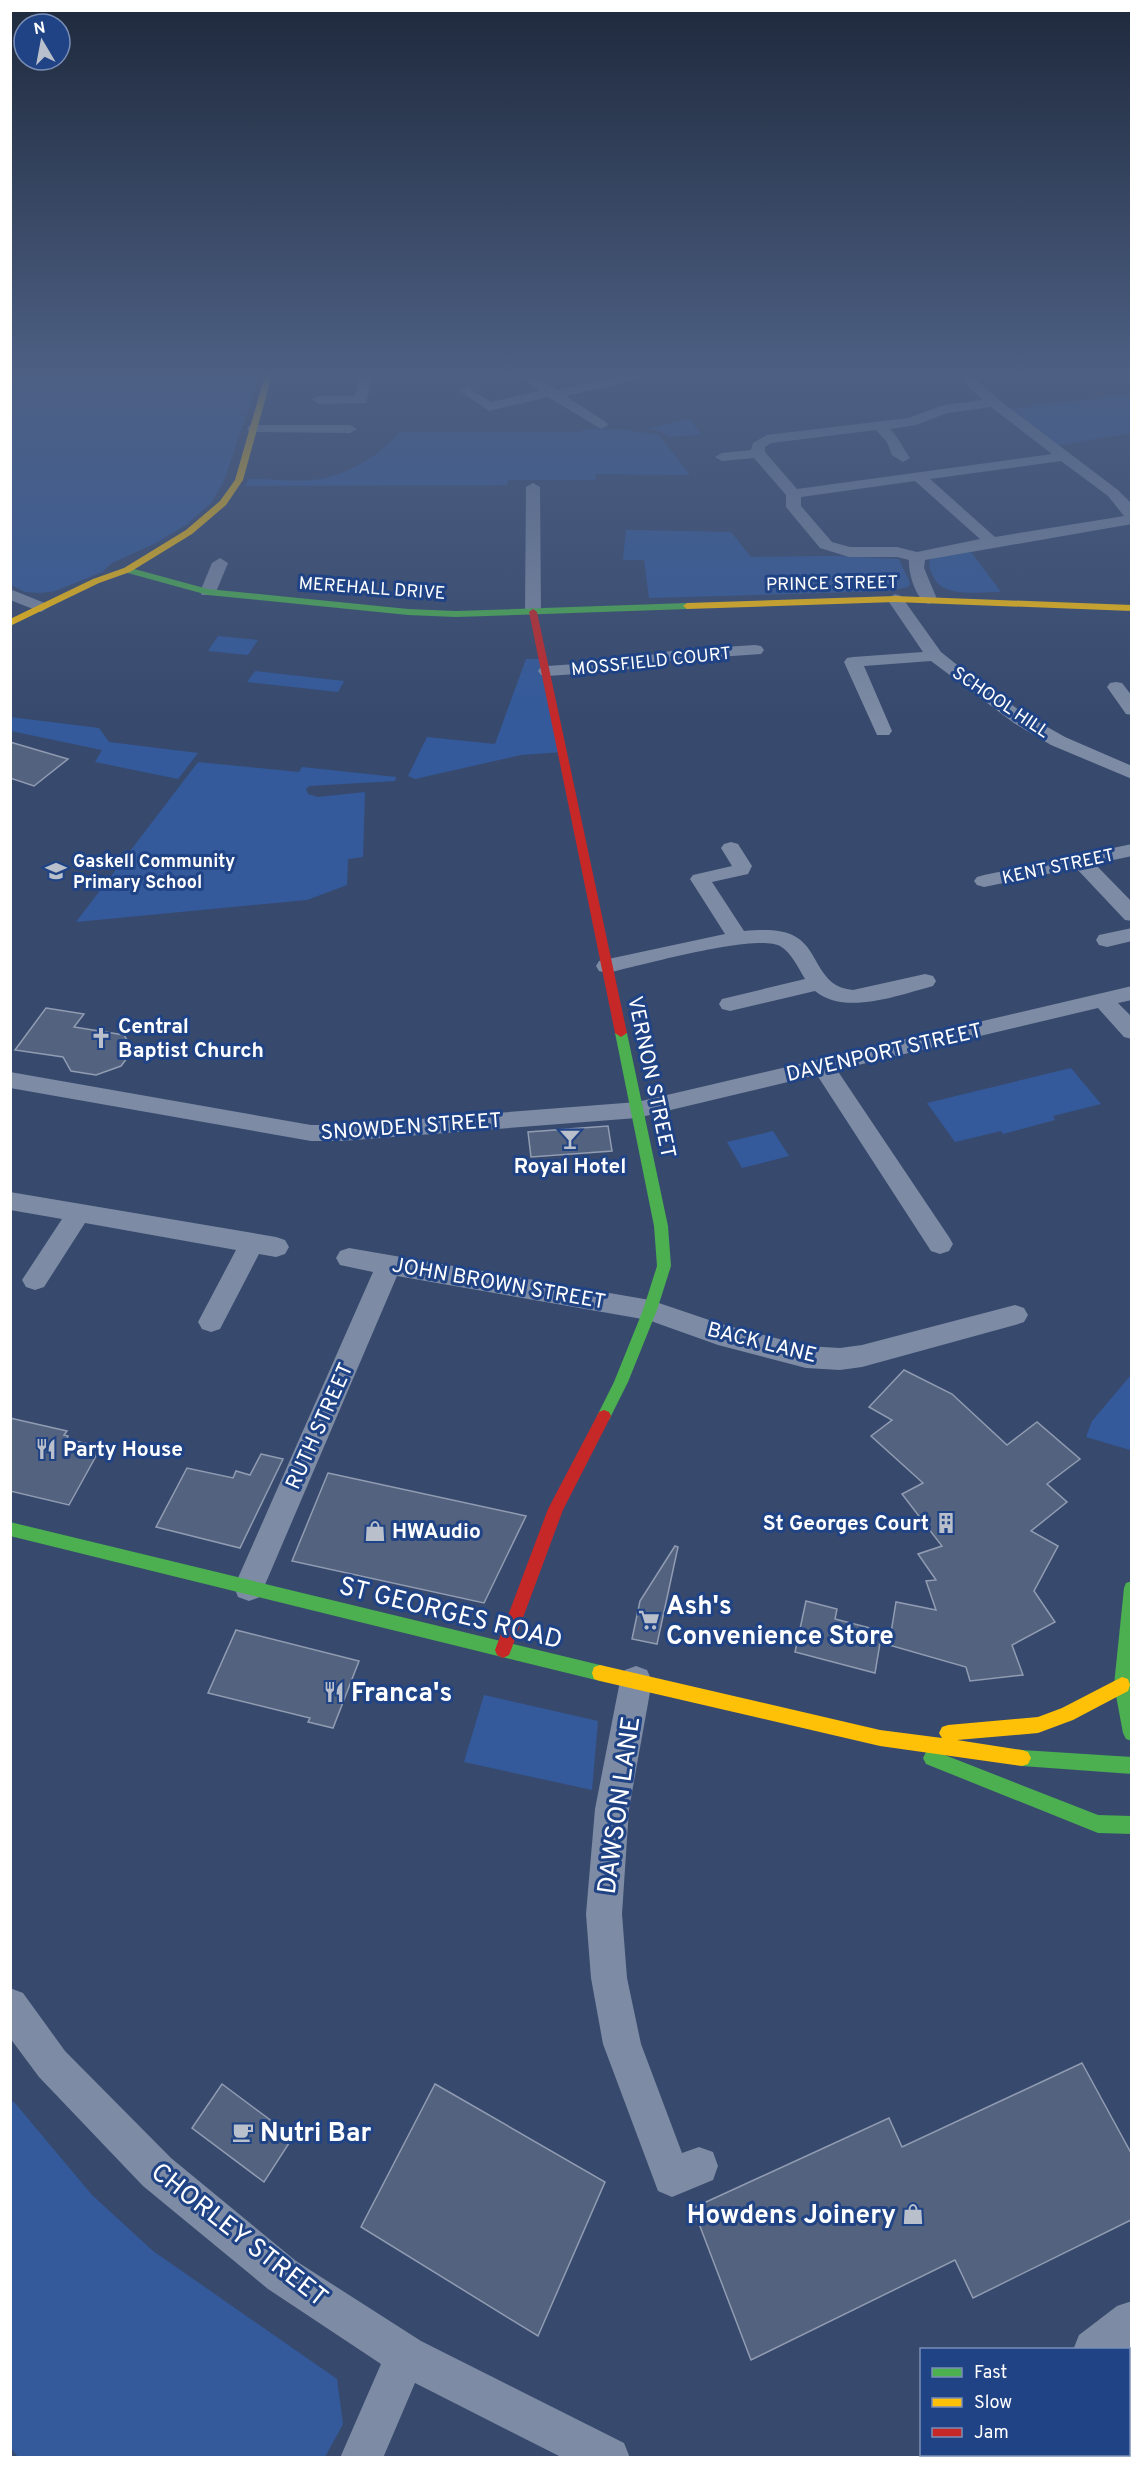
<svg xmlns="http://www.w3.org/2000/svg" width="1142" height="2468" viewBox="0 0 1142 2468" font-family="Overpass,sans-serif">
<style>
.green{fill:#345a9b}
.building{fill:#53627e;stroke:#919cb2;stroke-width:1.5}
.lines{fill:none;stroke-linecap:round;stroke-linejoin:round}
.street{fill:#7d8ba4;fill-rule:evenodd}
.fast{fill:#4caf50;fill-rule:evenodd}
.slow{fill:#ffc107;fill-rule:evenodd}
.jam{fill:#c62828;fill-rule:evenodd}
.labels{text-anchor:middle;stroke-width:6;stroke-linejoin:round;paint-order:stroke}
.far-street-label{font-size:18px;fill:#fff;stroke:#204385}
.far-poi-label{font-size:18px;font-weight:bold;fill:#fff;stroke:#204385;text-anchor:start}
.poi-label{font-size:21px;font-weight:bold;fill:#fff;stroke:#204385;text-anchor:start}
.street-label{font-size:21px;fill:#fff;stroke:#204385}
.near-poi-label{font-size:26px;font-weight:bold;fill:#fff;stroke:#204385;text-anchor:start}
.near-street-label{font-size:26px;fill:#fff;stroke:#204385}
</style>
<rect width="100%" height="100%" fill="#374a6e"/>
<g class="green">
<path d="M10,375h250l-37,108 -12,20 -24,21 -31,19 -44,20 -10,9 -47,19 -15,2 -15,-1 -14,-7z"/>
<path d="M1131,395v38l-73,12 -49,-36z"/>
<path d="M689,419l12,15 -30,3 -11,-6 -13,-2z"/>
<path d="M588,429l39,1 32,5 31,40 -94,-1 -1,6h-87l-1,5 -262,1 4,-7c21,0 56,4 76,-1 28,-6 57,-25 75,-46h177z"/>
<path d="M626,530l105,2 20,25 84,-1 64,3 11,24 -2,4 -20,4 -239,7 -5,-38h-21z"/>
<path d="M971,552l30,40c-20,-1 -56,7 -67,-14 -3,-7 -6,-10 -4,-18l8,-4z"/>
<path d="M218,636l40,4 -10,15 -40,-4z"/>
<path d="M526,659h18l19,93 -42,3 -106,24 -7,-3 19,-39 68,7z"/>
<path d="M255,671l89,10 -6,11 -91,-10z"/>
<path d="M10,717l89,11 10,14 89,11 -20,26 -83,-17 7,-12 -91,-19z"/>
<path d="M198,762l101,10 3,-5 94,10 -1,4 -86,5 -3,3 2,5 10,3 47,-5 -2,65 -15,2 -1,26 -40,15 -231,22z"/>
<path d="M1071,1068l30,36 -48,12 2,4 -52,14 -2,-3 -46,11 -28,-39z"/>
<path d="M773,1131l16,25 -47,12 -15,-26z"/>
<path d="M1131,1375l1,72 -2,3 -44,-13 6,-16z"/>
<path d="M484,1695l114,26 -6,69 -128,-28z"/>
<path d="M10,2101l4,1 78,93 61,56 184,128 6,45 -18,33h-307l-8,-10z"/>
</g>
<g class="building">
<path d="M10,742l58,17 -34,27 -24,-8z"/>
<path d="M46,1008l38,6 -10,13 50,8 9,15 -12,16 -25,9 -25,-4 -8,-14 -48,-7z"/>
<path d="M608,1126l4,25 -81,6 -3,-25z"/>
<path d="M904,1370l48,24 55,51 30,-23 43,37 -33,25 20,18 -36,29 27,15 -24,45 21,31 -43,23 11,30 -53,6 -4,-14 -77,-22 7,-43 40,8 -10,-29 10,-1 -18,-26 24,-8 -40,-52 21,-11 -52,-47 21,-16 -23,-13z"/>
<path d="M10,1418l57,13 -3,4 4,1 -1,3 34,8 -32,58 -59,-14z"/>
<path d="M261,1454l22,5 -43,89 -84,-21 31,-59 46,10 3,-7 14,4z"/>
<path d="M328,1473l198,43 -42,87 -192,-42z"/>
<path d="M675,1546l3,1 -21,97 -25,-5 8,-38z"/>
<path d="M806,1601l31,8 -2,10 47,12 -7,42 -80,-21z"/>
<path d="M236,1630l123,31 -26,67 -25,-6 2,-4 -102,-25z"/>
<path d="M1082,2063l49,90v67l-158,78 -18,-38 -204,100 -58,-152 196,-90 13,29z"/>
<path d="M222,2084l71,53 -29,45 -72,-54z"/>
<path d="M435,2084l170,98 -67,154 -177,-109z"/>
</g>
<g class="lines">
<g class="street">
<path d="M359,375h14l-7,28 -47,1 -7,-4 7,-4h36z"/>
<path d="M518,375h15l24,15 65,-15 20,1 -2,3 -74,17 40,26 2,3 -7,4 -53,-32 -59,14 -29,-20 7,-4 24,15 48,-11z"/>
<path d="M956,375h14l29,25 119,90 14,14v20l-207,36 -1,8 13,31 -8,5c-13,-3 -21,-32 -20,-44l-12,-3h-48l-29,-9 -34,-41v-12l-32,-37 -32,3 -7,-4 7,-4 29,-3 2,-7 14,-8 141,-17 36,-13 39,-5zM991,407l61,47 -255,35 -32,-37v-5l6,-4 105,-13 11,12 5,13 11,7 7,-4c-7,-10 -11,-20 -20,-29l26,-4 31,-12zM1061,461l47,35 16,20 -129,21 -65,-58zM915,481l65,58 -63,13 -20,-5h-47l-18,-5 -31,-36v-9z"/>
<path d="M254,425h96l7,4 -7,4 -101,-1 -2,-3 2,-3z"/>
<path d="M533,483l7,4 1,125 -8,5 -8,-5 1,-125z"/>
<path d="M220,558l8,5 -12,29 -2,3h-12l-2,-3 12,-29z"/>
<path d="M10,589l37,15 2,3 -8,5 -31,-12z"/>
<path d="M895,594l6,2 40,56 25,20 60,43 39,22 67,29v13l-81,-34 -37,-22 -83,-62 -67,5 28,65 -3,4h-12l-33,-73 3,-4 6,-1 70,-5 -36,-53z"/>
<path d="M755,645l6,1 3,4 -3,4 -85,6 -57,11 -72,5 -6,-1 -3,-4 3,-4 6,-1 72,-5 57,-11z"/>
<path d="M1116,682l6,1 10,13v19l-6,-1 -19,-27 3,-4z"/>
<path d="M731,842l7,2 14,22 -4,8 -36,8 32,49c17,-1 37,-3 52,6 24,14 21,50 57,53l72,-16 8,2 3,5 -3,5c-34,9 -88,30 -118,5l-85,20 -8,-2 -3,-5 3,-5 83,-20c-6,-10 -14,-27 -25,-33 -24,-13 -141,20 -173,27l-8,-2 -3,-5 3,-5 126,-27 -35,-55 3,-4 39,-9 -11,-18 3,-4z"/>
<path d="M1132,844v12l-37,8 37,38v19l-7,-1 -49,-52 -92,19 -7,-2 -3,-4 3,-4 7,-2z"/>
<path d="M1132,928v13l-25,6 -8,-2 -3,-5 3,-5z"/>
<path d="M1132,986v14l-14,3 14,14v22l-8,-2 -26,-29 -261,62 112,167 4,7 -4,7 -9,3 -9,-3 -114,-176 -180,43 -295,23h-31l-301,-53v-16l301,53h31l295,-23z"/>
<path d="M10,1192l266,45 9,3 4,7 -4,7 -9,3 -17,-3 -39,75 -9,3 -9,-3 -4,-7 38,-72 -151,-27 -41,64 -9,3 -9,-3 -4,-7 40,-61 -52,-9z"/>
<path d="M349,1248l301,52 71,24 85,22 34,2 22,-3 153,-40 9,3 4,7 -4,7 -9,3 -153,42 -22,3 -34,-2 -88,-23 -70,-25 -251,-44 -133,311 -4,10 -11,4 -11,-4 -4,-10 139,-315 -33,-7 -4,-7 4,-7z"/>
<path d="M636,1666l11,4 5,11 -23,128 -7,105 5,64 14,66 41,109 17,-6 14,5 5,14 -5,14 -41,17 -14,-6 -55,-147 -12,-66 -5,-64 9,-105 25,-128 5,-11z"/>
<path d="M10,1988l13,5 42,58 106,107 125,103 125,80 203,102 6,15h-67l-148,-75 -32,75h-43l41,-94 -113,-75 -125,-103 -104,-109 -29,-39z"/>
<path d="M1132,2301v46l-4,3h-55l6,-15 38,-29z"/>
<path d="M931,2454h45l-1,4h-45z"/>
</g>
<g class="fast">
<path d="M127,567l81,22 200,20 48,2 231,-8 4,3 -4,3 -231,8 -48,-2 -200,-20 -84,-23 -1,-2z"/>
<path d="M621,1029l6,4 41,193 3,40 -14,44 -29,72 -19,38 -5,2 -5,-2 -2,-4 17,-34 29,-72 14,-44 -3,-40 -39,-193z"/>
<path d="M10,1522l590,143 6,2 2,6 -2,6 -6,2 -590,-145z"/>
<path d="M1132,1581v160l-6,-2 -3,-6 -9,-48 10,-97 2,-5z"/>
<path d="M932,1750l166,65 34,1v18l-34,-1 -172,-69 -3,-6 3,-6z"/>
<path d="M1022,1750l110,7v17l-110,-8 -6,-2 -3,-6 3,-6z"/>
</g>
<g class="slow">
<path d="M265,375h7l-29,105 -17,25 -34,29 -62,38 -31,11 -89,43v-7l83,-40 31,-11 62,-38 34,-29 15,-21z"/>
<path d="M895,596l237,9v6l-237,-9 -208,7 -4,-3 4,-3z"/>
<path d="M600,1665l280,65 62,8 -3,-5 3,-6 6,-2 90,-8 24,-9 60,-31 6,2 2,6 -2,6 -55,29 -35,13 -81,7 65,10 6,2 3,6 -3,6 -6,2 -142,-20 -280,-65 -6,-2 -2,-6 2,-6z"/>
</g>
<g class="jam">
<path d="M533,609l4,3 90,421 -6,4 -6,-4 -86,-421z"/>
<path d="M604,1410l5,2 2,4 -48,94 -52,140 -2,5 -6,3 -6,-3 -2,-5 53,-141 51,-97z"/>
</g>
</g>
<linearGradient id="sky" x2="0" y2="1"><stop stop-color="#1e293c"/><stop offset="0.52" stop-color="#4d6084"/><stop offset="1" stop-color="#4d6084" stop-opacity="0"/></linearGradient>
<rect width="1142" height="721" fill="url(#sky)"/>
<defs>
<symbol id="school-bare" viewBox="-9 -9 18 18"><path d="M0-5L7-2L0 1L-7-2ZM-4 1L0 2.5L4 1V4Q0 6-4 4Z" fill="#b9c0cc" stroke="#204385" stroke-width="2.5" paint-order="stroke"/></symbol>
<symbol id="church-bare" viewBox="-9 -9 18 18"><path d="M-1.2-6h2.4v3.5h3.3v2.4h-3.3V6h-2.4V-.1h-3.3v-2.4h3.3Z" fill="#b9c0cc" stroke="#204385" stroke-width="2.5" paint-order="stroke"/></symbol>
<symbol id="bar-bare" viewBox="-9 -9 18 18"><path d="M-6-5H6L.8 .8V4.5H3.5V6h-7V4.5H-.8V.8Z" fill="#b9c0cc" stroke="#204385" stroke-width="2.5" paint-order="stroke"/></symbol>
<symbol id="restaurant-bare" viewBox="-9 -9 18 18"><path d="M-5-6h1v4h1v-4h1v4h1v-4h1v5L-1.5 .5V6h-2V.5L-5-1ZM5-6V6H3V1.5H1.5Q1.5-4 5-6Z" fill="#b9c0cc" stroke="#204385" stroke-width="2.5" paint-order="stroke"/></symbol>
<symbol id="building-bare" viewBox="-9 -9 18 18"><path d="M-4-6H4V6H1V3H-1V6H-4ZM-2.5-4.3h1.7v1.8h-1.7ZM.8-4.3h1.7v1.8H.8ZM-2.5-1h1.7V.8h-1.7ZM.8-1h1.7V.8H.8Z" fill="#b9c0cc" stroke="#204385" stroke-width="2.5" paint-order="stroke"/></symbol>
<symbol id="shop-bare" viewBox="-9 -9 18 18"><path d="M-5-2.5h2.3a2.7 3.5 0 0 1 5.4 0H5L5.5 6h-11ZM-1.5-2.5h3a1.5 2.3 0 0 0-3 0Z" fill="#b9c0cc" stroke="#204385" stroke-width="2.5" paint-order="stroke"/></symbol>
<symbol id="supermarket-bare" viewBox="-9 -9 18 18"><path d="M-6-5.5h2.5l.6 2H6L4.5 2H-2.5L-4.4-4H-6ZM-1.5 3.2a1.3 1.3 0 1 0 .1 0ZM3 3.2a1.3 1.3 0 1 0 .1 0Z" fill="#b9c0cc" stroke="#204385" stroke-width="2.5" paint-order="stroke"/></symbol>
<symbol id="cafe-bare" viewBox="-9 -9 18 18"><path d="M-5.5-4.5H6V0H3Q3 3.5 0 3.5H-2.5Q-5.5 3.5-5.5 0ZM3-3.2v2h1.7v-2ZM-6 4.5H4V6H-6Z" fill="#b9c0cc" stroke="#204385" stroke-width="2.5" paint-order="stroke"/></symbol>
</defs>
<g fill-rule="evenodd">
<use href="#school-bare" x="41" y="856" width="30" height="30"/>
<use href="#church-bare" x="86" y="1023" width="30" height="30"/>
<use href="#bar-bare" x="555" y="1124" width="30" height="30"/>
<use href="#restaurant-bare" x="31" y="1434" width="30" height="30"/>
<use href="#building-bare" x="931" y="1508" width="30" height="30"/>
<use href="#shop-bare" x="360" y="1516" width="30" height="30"/>
<use href="#supermarket-bare" x="634" y="1605" width="30" height="30"/>
<use href="#restaurant-bare" x="319" y="1677" width="30" height="30"/>
<use href="#cafe-bare" x="228" y="2117" width="30" height="30"/>
<use href="#shop-bare" x="898" y="2199" width="30" height="30"/>
</g>
<g class="labels">
<g class="far-street-label">
<text transform="translate(832 583) rotate(-1)" y="6">PRINCE STREET</text>
<text transform="translate(372 588) rotate(4)" y="6">MEREHALL DRIVE</text>
<text transform="translate(651 661) rotate(-6)" y="6">MOSSFIELD COURT</text>
<text transform="translate(1001 702) rotate(34)" y="6">SCHOOL HILL</text>
<text transform="translate(1058 866) rotate(-12)" y="6">KENT STREET</text>
</g>
<g class="far-poi-label">
<text x="73" y="867">Gaskell Community<tspan x="73" dy="21">Primary School</tspan></text>
</g>
<g class="poi-label">
<text x="118" y="1033">Central<tspan x="118" dy="24">Baptist Church</tspan></text>
<text x="570" y="1173" text-anchor="middle">Royal Hotel</text>
<text x="63" y="1456">Party House</text>
<text x="929" y="1530" text-anchor="end">St Georges Court</text>
<text x="392" y="1538">HWAudio</text>
</g>
<g class="street-label">
<text transform="translate(884 1052) rotate(-13)" y="7">DAVENPORT STREET</text>
<text transform="translate(652 1077) rotate(78)" y="7">VERNON STREET</text>
<text transform="translate(411 1126) rotate(-4)" y="7">SNOWDEN STREET</text>
<text transform="translate(499 1283) rotate(10)" y="7">JOHN BROWN STREET</text>
<text transform="translate(762 1342) rotate(14)" y="7">BACK LANE</text>
<text transform="translate(319 1426) rotate(-66)" y="7">RUTH STREET</text>
</g>
<g class="near-poi-label">
<text x="666" y="1614">Ash's<tspan x="666" dy="30">Convenience Store</tspan></text>
<text x="351" y="1701">Franca's</text>
<text x="260" y="2141">Nutri Bar</text>
<text x="896" y="2223" text-anchor="end">Howdens Joinery</text>
</g>
<g class="near-street-label">
<text transform="translate(451 1612) rotate(14)" y="9">ST GEORGES ROAD</text>
<text transform="translate(618 1805) rotate(-82)" y="9">DAWSON LANE</text>
<text transform="translate(240 2234) rotate(38)" y="9">CHORLEY STREET</text>
</g>
</g>
<rect width="1142" height="2468" fill="none" stroke="#ffffff" stroke-width="24"/>
<rect x="920" y="2348" width="210" height="108" fill="#204385" stroke="#798eb6" stroke-width="1.5"/>
<rect x="932" y="2368" width="30" height="9" fill="#4caf50" stroke="#798eb6" stroke-width="1.5"/>
<text x="974" y="2378" font-size="18" fill="#ffffff">Fast</text>
<rect x="932" y="2398" width="30" height="9" fill="#ffc107" stroke="#798eb6" stroke-width="1.5"/>
<text x="974" y="2408" font-size="18" fill="#ffffff">Slow</text>
<rect x="932" y="2428" width="30" height="9" fill="#c62828" stroke="#798eb6" stroke-width="1.5"/>
<text x="974" y="2438" font-size="18" fill="#ffffff">Jam</text>
<g transform="translate(42 42) rotate(350)"><circle r="28" fill="#204385" stroke="#798eb6" stroke-width="1.5"/>
<path d="M0-4.5L10 22L0 15L-10 22Z" fill="#b9c0cc"/>
<text y="-9" font-size="16" font-weight="bold" text-anchor="middle" fill="#ffffff">N</text>
</g>
</svg>
